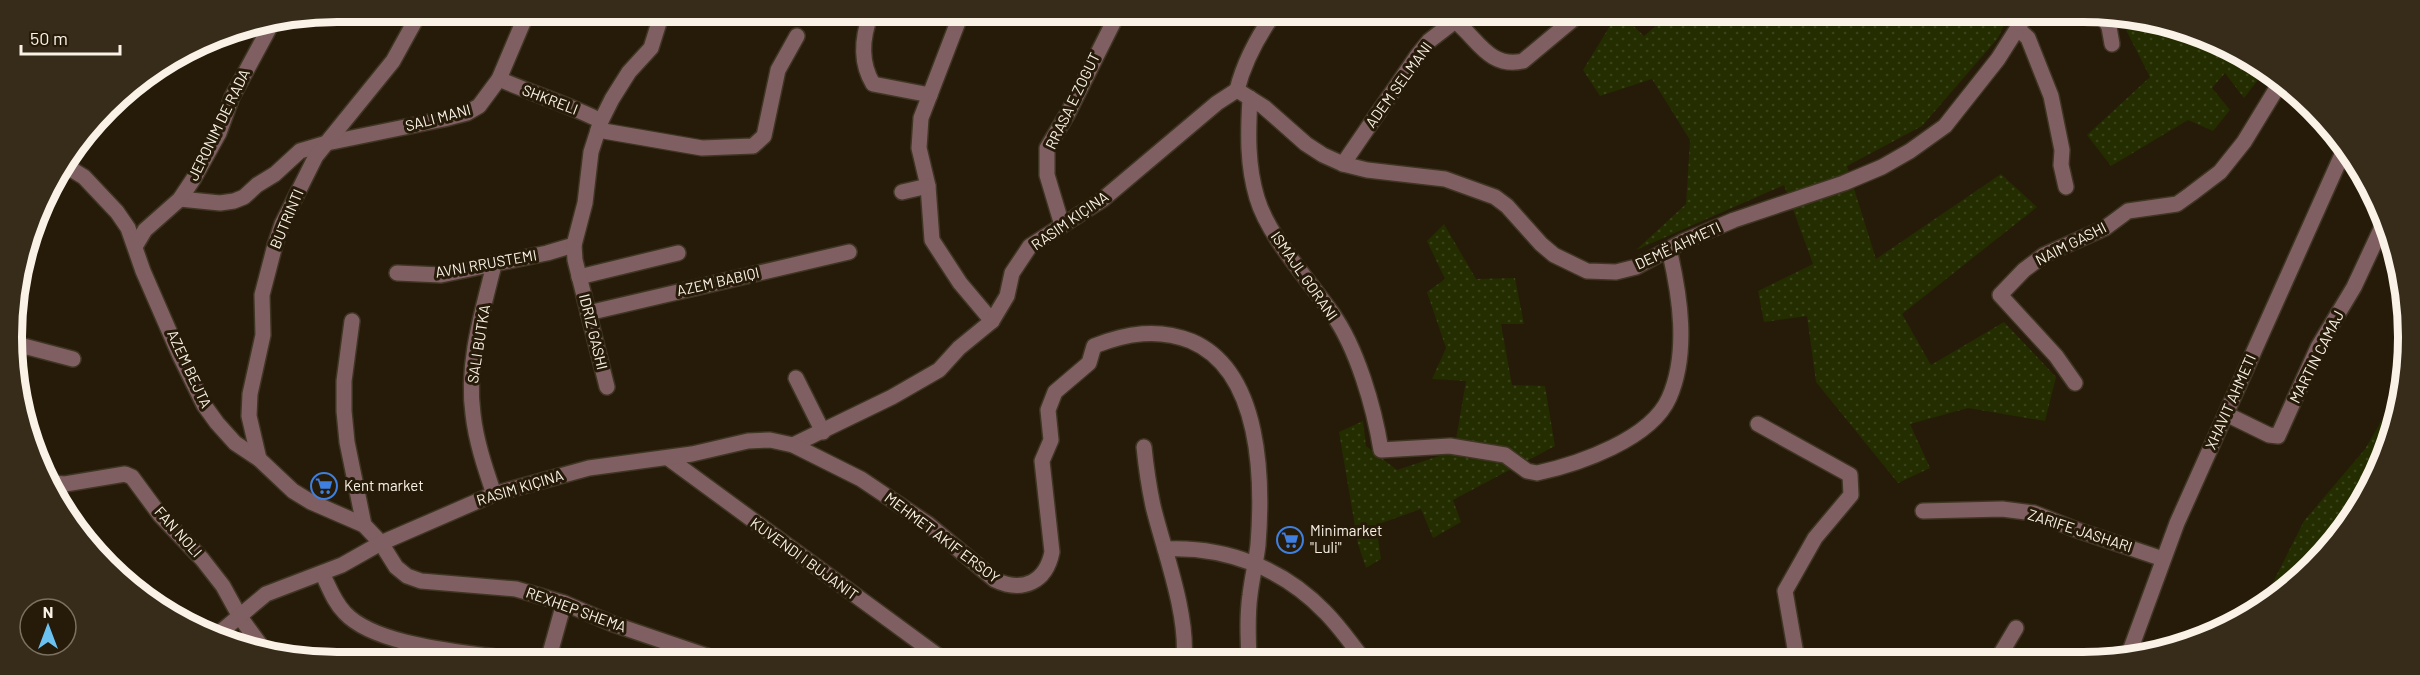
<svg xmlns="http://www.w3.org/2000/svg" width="2420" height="675" viewBox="0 0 2420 675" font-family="Barlow,sans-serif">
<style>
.grass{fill:url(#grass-dots)}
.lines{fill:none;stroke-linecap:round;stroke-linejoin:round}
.minor-casing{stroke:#3f3523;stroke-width:18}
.tertiary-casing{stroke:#3f3523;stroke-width:18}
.minor{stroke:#7f5f61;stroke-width:15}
.tertiary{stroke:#7f5f61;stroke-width:15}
.labels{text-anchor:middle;stroke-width:6;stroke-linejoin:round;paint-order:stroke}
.street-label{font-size:15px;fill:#faf2e7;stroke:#261b08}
.poi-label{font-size:15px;fill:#faf2e7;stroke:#261b08;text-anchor:start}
.rim{fill:none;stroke:#faf2e7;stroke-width:8}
</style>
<defs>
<pattern id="grass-dots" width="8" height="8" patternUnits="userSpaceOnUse" patternTransform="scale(1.5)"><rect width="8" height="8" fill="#232d00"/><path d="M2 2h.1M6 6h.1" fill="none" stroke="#394219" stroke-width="1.8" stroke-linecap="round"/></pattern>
</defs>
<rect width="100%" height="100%" fill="#261b08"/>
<g class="grass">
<path d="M1616,16h7l21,20 22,-19 341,1 -9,20 -76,88 -75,40 29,93 125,-85 36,33 -135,107 29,51 73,-43 52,55 -11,44 -77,-13 -58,16 20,44 -32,15 -82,-101 -9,-66 -43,6 -6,-31 55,-27 -29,-79 -148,65 50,-46 4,-64 -38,-61 -52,17 -17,-26z"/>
<path d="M2120,18h26l115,48v10l-17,22 -19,-25 -13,15 18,22 -17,21 -25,-11 -77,46 -24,-31 63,-58z"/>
<path d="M1444,224l32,55 39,-1 9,46h-23l11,61 33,1 10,60 -102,54 8,22 -28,16 -12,-29 -45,16 5,34 -15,9 -8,-24 -19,-112 24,-11 3,25 31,24 57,-19 12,-70 -34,-2 14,-31 -19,-56 18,-13 -18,-38z"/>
<path d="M2402,386v15l-28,81 -62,86 -50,36 42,-83 61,-72z"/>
</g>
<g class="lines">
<defs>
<g id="minor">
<path d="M871,14c-9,23 -11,48 2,70l57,11"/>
<path d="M961,14l-40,104 -2,30 9,38 4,54 28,43 32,38"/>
<path d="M2104,18l5,9 3,17"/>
<path d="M2018,29l10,9 23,58 11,54 -1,15 5,22"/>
<path d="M499,79c34,15 69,25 102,42"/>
<path d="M1237,90c7,-28 20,-52 36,-75"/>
<path d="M1250,98c-2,34 -3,67 7,100 11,38 51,81 75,115 25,35 42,94 49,137l69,-4 55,9 22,16 10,2c42,-9 114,-34 132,-75 20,-45 11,-103 0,-149"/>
<path d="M598,130l104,18 51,-2 11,-10 14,-66 19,-34"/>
<path d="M1343,164l74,-108 12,-15 26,-20c22,17 34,48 68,40l54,-45"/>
<path d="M66,166l18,11 33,35 11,16 15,43 37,85 24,49 13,18 18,20 24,16 34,32 18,11 53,23"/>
<path d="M902,192l26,-6"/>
<path d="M180,199l40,4 14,-2 10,-4 13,-12 18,-11 25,-23 27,-8 117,-24 23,-6 12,-7 20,-27 28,-66"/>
<path d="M1062,225l-15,-50v-27l21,-35 49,-98"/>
<path d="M136,245l9,-15 35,-31 14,-21 25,-45 13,-36 39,-72"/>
<path d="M397,273l44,2 106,-22 27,-8"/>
<path d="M579,277l99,-24"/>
<path d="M588,313l261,-61"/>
<path d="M352,321l-8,60v30l3,31 17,83 17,18 15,24 11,9 14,5 95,8 48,14 49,21 100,34"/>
<path d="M16,344l57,15"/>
<path d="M796,378l27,54"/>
<path d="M2075,383l-19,-27 -56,-61 24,-25 20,-15 61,-27 23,-17 49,-7 14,-10 29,-22 24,-30 36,-59"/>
<path d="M607,387l-32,-127 -1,-15 11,-42 6,-51 10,-31 11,-22 17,-27 22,-24 11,-35"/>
<path d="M2226,414l43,21 9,1 40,-89 36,-60 28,-60"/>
<path d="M1758,424l92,51 1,20 -36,43 -30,53 12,69"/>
<path d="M793,445l99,-48 47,-27 20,-22 33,-27 15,-25 5,-23 18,-27 72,-46 115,-97 20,-13 27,17 42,37 17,11 20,9 24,6 78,9 50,18 12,9 34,38 13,11 33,16 29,1 20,-5 48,-26 50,-21 110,-37 38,-16 28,-16 35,-25 53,-67 26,-41"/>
<path d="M1144,447c2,20 5,40 9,59 11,45 35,107 31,153"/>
<path d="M668,458l273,200"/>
<path d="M259,459l-10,-43 1,-22 13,-59 -1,-40 13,-50 7,-21 34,-68 77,-95 27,-49"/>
<path d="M53,483l12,1 60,-10 7,3 28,38 42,44 21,27 17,31 27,37"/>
<path d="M494,494c-9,-26 -18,-53 -21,-80 -7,-50 9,-101 21,-149"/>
<path d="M1923,511l79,-2 32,4 43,17 86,29"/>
<path d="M1165,549c60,-3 118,19 160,63 14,14 26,31 38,47"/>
<path d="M322,573c7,14 12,29 23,40 29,31 109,38 150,44"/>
<path d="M217,635l49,-41 76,-29 39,-22 113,-49 95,-26 103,-14 56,-13 22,-1 23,5 68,34 67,45 67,56c28,13 51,2 57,-28l-10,-91 9,-21 -3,-30 7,-18 34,-29 5,-17c33,-13 64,-18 97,-5 71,30 72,140 67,204 -2,17 -6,33 -8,50 -3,21 -2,42 -1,64"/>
<path d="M549,657l15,-54"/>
<path d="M1997,660l19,-32"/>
</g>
<path id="tertiary" d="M2127,659l50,-136 168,-375"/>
</defs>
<use href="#minor" class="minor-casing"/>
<use href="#tertiary" class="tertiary-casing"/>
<use href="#minor" class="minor"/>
<use href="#tertiary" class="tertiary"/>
</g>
<defs>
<symbol id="supermarket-ring" viewBox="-11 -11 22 22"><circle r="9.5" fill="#261b08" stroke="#3f7fe0" stroke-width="1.5"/><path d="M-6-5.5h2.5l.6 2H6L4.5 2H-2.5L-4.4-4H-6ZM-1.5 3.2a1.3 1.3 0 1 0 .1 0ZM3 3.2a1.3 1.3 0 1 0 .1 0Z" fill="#3f7fe0"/></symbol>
</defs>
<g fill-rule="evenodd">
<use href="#supermarket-ring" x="309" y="471" width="30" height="30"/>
<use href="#supermarket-ring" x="1275" y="525" width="30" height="30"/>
</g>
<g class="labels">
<g class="street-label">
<text transform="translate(1399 85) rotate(-54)" y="5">ADEM SELMANI</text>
<text transform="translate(550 100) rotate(21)" y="5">SHKRELI</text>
<text transform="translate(1073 101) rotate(-64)" y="5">RRASA E ZOGUT</text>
<text transform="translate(438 118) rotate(-15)" y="5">SALI MANI</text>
<text transform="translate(219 125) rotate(-64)" y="5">JERONIM DE RADA</text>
<text transform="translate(287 219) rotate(-67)" y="5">BUTRINTI</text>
<text transform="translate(1070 221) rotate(-35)" y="5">RASIM KIÇINA</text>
<text transform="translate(2071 244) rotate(-27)" y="5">NAIM GASHI</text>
<text transform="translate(1678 246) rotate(-25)" y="5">DEMË AHMETI</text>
<text transform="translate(486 264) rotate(-10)" y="5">AVNI RRUSTEMI</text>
<text transform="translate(1304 276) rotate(55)" y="5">ISMAJL GORANI</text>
<text transform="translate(718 282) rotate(-13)" y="5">AZEM BABIQI</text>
<text transform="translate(593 332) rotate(76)" y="5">IDRIZ GASHI</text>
<text transform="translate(479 344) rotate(-81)" y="5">SALI BUTKA</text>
<text transform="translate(2317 357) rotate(-63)" y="5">MARTIN CAMAJ</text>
<text transform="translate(189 369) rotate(65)" y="5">AZEM BEJTA</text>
<text transform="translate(2231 402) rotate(-66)" y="5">XHAVIT AHMETI</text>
<text transform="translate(520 488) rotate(-17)" y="5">RASIM KIÇINA</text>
<text transform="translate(2080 531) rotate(18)" y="5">ZARIFE JASHARI</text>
<text transform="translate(178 532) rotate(48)" y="5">FAN NOLI</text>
<text transform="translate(942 538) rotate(37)" y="5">MEHMET AKIF ERSOY</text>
<text transform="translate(804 559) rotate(36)" y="5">KUVENDI I BUJANIT</text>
<text transform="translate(576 610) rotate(20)" y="5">REXHEP SHEMA</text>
</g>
<g class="poi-label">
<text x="344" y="491">Kent market</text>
<text x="1310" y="536">Minimarket<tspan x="1310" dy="17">"Luli"</tspan></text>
</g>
</g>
<path d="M0 0H2420V675H0ZM337 22H2083A315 315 0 0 1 2398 337V337A315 315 0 0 1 2083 652H337A315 315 0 0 1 22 337V337A315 315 0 0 1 337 22Z" fill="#372c1a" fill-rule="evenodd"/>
<path class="rim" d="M337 22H2083A315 315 0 0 1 2398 337V337A315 315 0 0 1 2083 652H337A315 315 0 0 1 22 337V337A315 315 0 0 1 337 22Z"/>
<g transform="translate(48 627)"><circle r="28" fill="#261b08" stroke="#7b7161" stroke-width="1.5"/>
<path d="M0-4.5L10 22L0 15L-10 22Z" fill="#6bc3f2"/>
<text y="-9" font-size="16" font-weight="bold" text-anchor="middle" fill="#faf2e7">N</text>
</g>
<path d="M21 45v9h99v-9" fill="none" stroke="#faf2e7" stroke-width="3"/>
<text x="30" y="45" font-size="18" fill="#faf2e7" stroke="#261b08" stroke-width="4.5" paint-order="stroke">50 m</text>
</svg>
